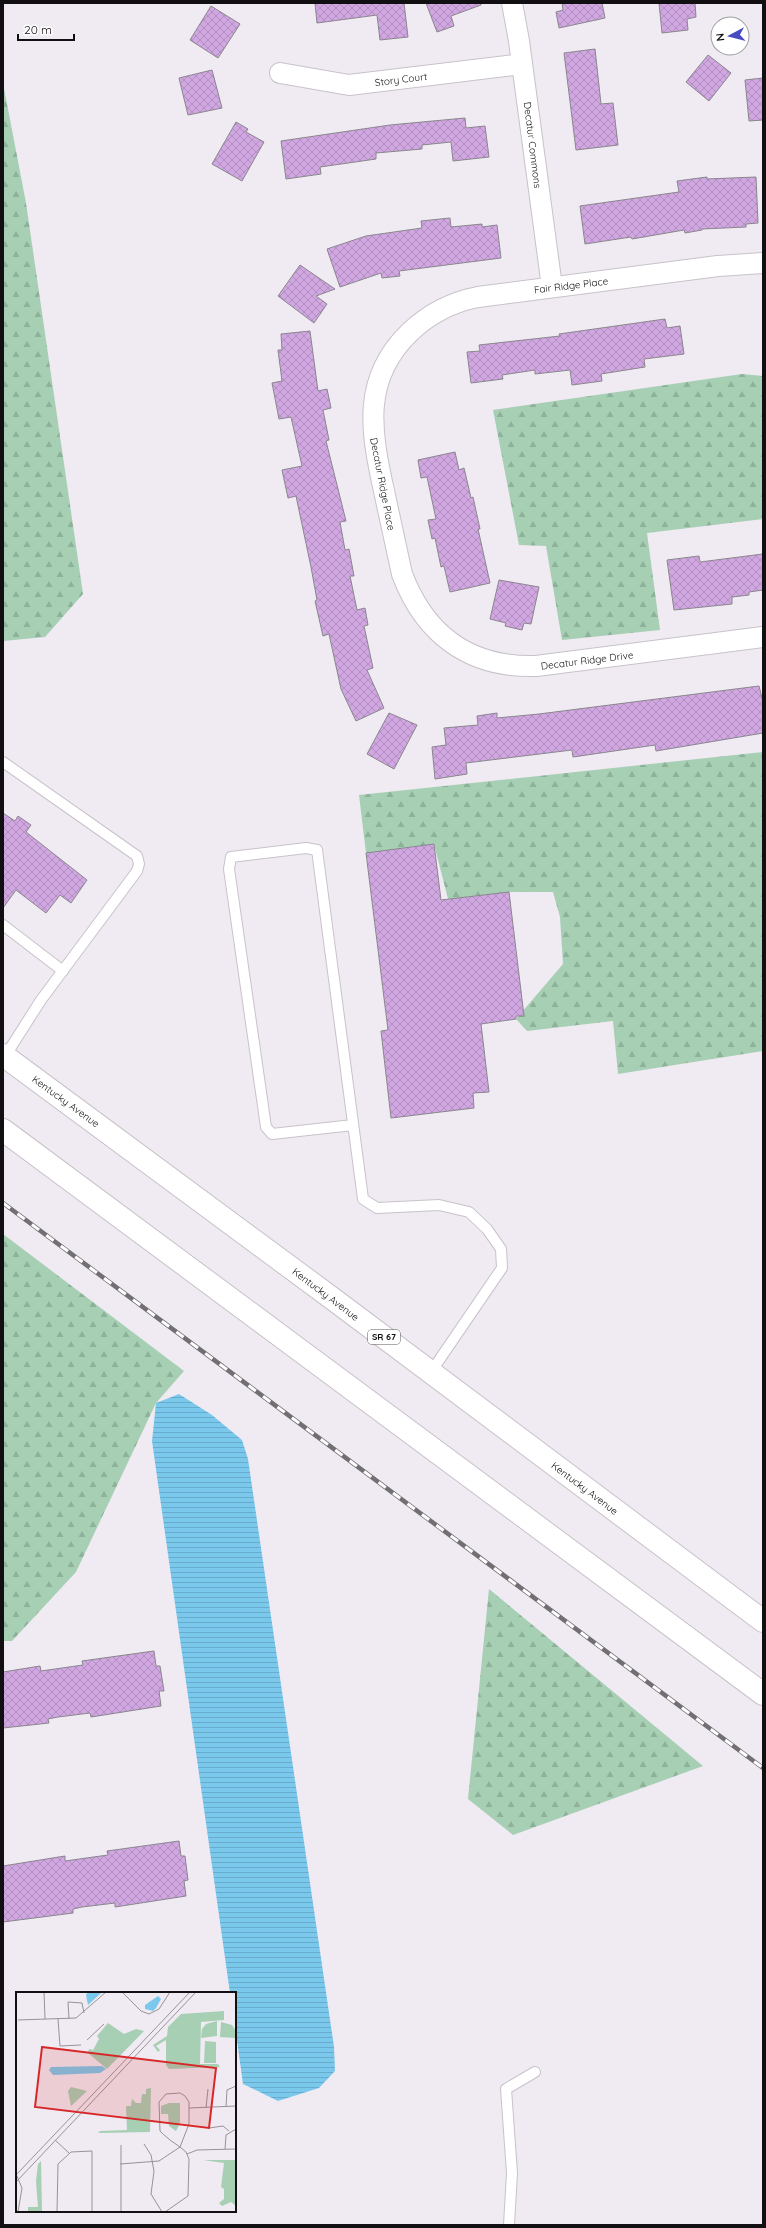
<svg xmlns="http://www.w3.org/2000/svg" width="766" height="2228" viewBox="0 0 766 2228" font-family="Quicksand,sans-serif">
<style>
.forest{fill:url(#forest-firs)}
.water{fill:url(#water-rules)}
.building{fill:url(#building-cross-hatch);stroke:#8a868d}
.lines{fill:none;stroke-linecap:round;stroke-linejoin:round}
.lane-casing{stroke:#c8c2ca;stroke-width:12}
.street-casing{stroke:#c8c2ca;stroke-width:22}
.primary-casing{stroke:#c8c2ca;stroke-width:24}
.lane{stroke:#fff;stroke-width:10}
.street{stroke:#fff;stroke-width:20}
.primary{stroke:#fff;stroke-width:22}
.rail-casing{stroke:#726f73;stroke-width:4.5}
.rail{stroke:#fff;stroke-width:3;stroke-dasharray:9;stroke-linecap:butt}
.labels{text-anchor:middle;stroke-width:3.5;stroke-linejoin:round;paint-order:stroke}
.shield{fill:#fff;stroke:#585758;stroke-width:1}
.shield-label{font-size:9px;font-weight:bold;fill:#110f11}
.street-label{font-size:10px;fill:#110f11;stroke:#fff}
.inset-road{fill:none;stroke:#979298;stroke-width:1}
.view{fill:#d62828;fill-opacity:0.15;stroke:#d62828;stroke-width:2}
.inset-edge{fill:none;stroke:#110f11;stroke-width:2}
</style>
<defs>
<pattern id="forest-firs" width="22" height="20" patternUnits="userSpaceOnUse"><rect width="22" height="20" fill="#a6cfb4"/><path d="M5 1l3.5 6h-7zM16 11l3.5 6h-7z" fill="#8eb19a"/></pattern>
<pattern id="water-rules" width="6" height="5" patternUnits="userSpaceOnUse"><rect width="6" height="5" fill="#7bc8ed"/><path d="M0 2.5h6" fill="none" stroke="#69abca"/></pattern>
<pattern id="building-cross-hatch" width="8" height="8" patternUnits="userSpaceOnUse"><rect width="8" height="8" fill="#d0a7e1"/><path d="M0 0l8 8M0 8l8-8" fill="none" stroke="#b28fc0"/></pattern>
</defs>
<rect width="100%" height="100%" fill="#f0eaf2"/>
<g class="forest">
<path d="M3,83l23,120 57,391 -38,43 -42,4z"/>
<path d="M742,374l21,2v143l-116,14 13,97 -98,10 -16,-94 -27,-1 -26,-135z"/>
<path d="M763,752v299l-145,23 -5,-53 -86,10 -11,-12 47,-55 -3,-47 -7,-25h-44l-61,7 -14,-55 -68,9 -7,-58z"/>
<path d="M3,1234l181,137 -28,32 -80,169 -64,69h-9z"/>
<path d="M489,1589l214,177 -190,69 -45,-36z"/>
</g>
<path class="water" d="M179,1394l33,21 30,25 6,19 86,588 1,24 -16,17 -41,13 -35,-17 -8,-58v-33h-5l-78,-552 4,-38z"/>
<g class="building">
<path d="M315,3h89l4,34 -28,3 -3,-25 -60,8z"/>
<path d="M426,3h55v2l-30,11 3,10 -17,6z"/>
<path d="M562,3h40l3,15 -46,10 -3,-16 7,-2z"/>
<path d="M659,3h36l1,14 -9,2 1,11 -26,3z"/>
<path d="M211,6l29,18 -22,34 -28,-18z"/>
<path d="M595,49l6,55 12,-1 5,42 -42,5 -12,-97z"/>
<path d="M708,55l23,18 -22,28 -23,-19z"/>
<path d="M212,70l10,38 -34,7 -9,-37z"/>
<path d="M763,78v42l-14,1 -4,-41z"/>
<path d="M465,118l1,10 19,-2 4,31 -36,4 -2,-19 -29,3v4l-46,4v6l-56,8 1,7 -35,5 -5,-38 109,-16z"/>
<path d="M236,122l12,7 -2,3 18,10 -22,39 -30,-17z"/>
<path d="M707,177v2l49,-2 2,46 -12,1v3l-44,2v1l-17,3 -1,-3 -52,9 -1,-2 -46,7 -5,-38 99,-14 -2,-11z"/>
<path d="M450,218l1,9 31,-3v3l15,-2 4,33 -102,13 1,5 -18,2 -1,-5 -41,14 -13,-38 39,-13 56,-8 -1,-7z"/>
<path d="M300,265l35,24 -19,7 11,8 -13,19 -36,-27z"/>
<path d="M665,319l2,9 13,-2 4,28 -40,5 1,8 -44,7 1,7 -30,4 -2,-15 -35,4v-4l-33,5 1,4 -32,4 -4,-31 13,-1 -1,-6 81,-9 -1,-2z"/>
<path d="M310,331l8,60 9,-2 4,19 -8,2 6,30 -3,1 20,80 -6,1 5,28 4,-1 5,27h-4l7,34 8,-2 3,17 -4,1 9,42 -6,2 17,38 -28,13 -15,-32 -12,-55 -6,2 -8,-35 2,-1 -6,-33 -15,-71 -8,2 -6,-28 20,-4 -11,-49 -12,2 -7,-36 10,-2 -4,-31h4l-1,-16z"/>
<path d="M455,452l4,18 5,-2 7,30 2,-1 7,32h-2l12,54 -40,9 -6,-26 -3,1 -6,-29 -3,1 -4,-19 8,-1 -9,-42 -6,1 -3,-18z"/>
<path d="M763,554v36l-14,2v3l-17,2v7l-58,6 -7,-50 32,-4 1,6z"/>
<path d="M499,580l40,7 -8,37 -7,-1 -2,7 -17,-4 1,-3 -16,-4z"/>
<path d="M759,686l4,16v31l-107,18 -1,-6 -82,12 -1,-7 -106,13 1,11 -32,5 -3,-32 14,-2 -2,-17 34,-3 -1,-9 20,-3v5l42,-4z"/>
<path d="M389,713l28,12 -23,44 -27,-15z"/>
<path d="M3,813l12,8 3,-5 13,9 -5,7 61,48 -16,23 -11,-8 -14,18 -30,-23 -13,18z"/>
<path d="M434,844l7,56 68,-8 15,124h-8v3l-35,5 8,68 -16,1 1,15 -83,10 -10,-87 7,-1 -22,-177z"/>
<path d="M154,1651l2,15h4l4,25h-5l2,15 -70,11 -1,-4 -32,4 -10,2 1,4 -46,5v-56l37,-6 1,5 42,-6 -1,-4z"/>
<path d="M179,1841l2,15h4l3,24 -4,1 2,15 -71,11v-4l-33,4 -9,2v4l-70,9v-56l62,-10v5l43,-6 -1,-4z"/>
</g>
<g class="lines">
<defs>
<g id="lane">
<path d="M3,762l134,94 2,8 -2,7 -96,129 -37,58"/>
<path d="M3,925l60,46"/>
<path d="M353,1125l-81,9 -6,-7 -37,-258 2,-12 75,-9 11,2 46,349 14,9 62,-3 30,7 18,17 14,20 1,19 -71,104"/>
<path d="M509,2225l3,-52 -6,-84 29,-17"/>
</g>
<g id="street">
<path d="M512,3l7,38 33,246"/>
<path d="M280,73l69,12 173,-21"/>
<path d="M763,263l-45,3 -240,31c-26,5 -49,17 -68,35 -49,47 -39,100 -26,159 6,27 12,55 18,83 23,61 68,94 134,92l227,-29"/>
</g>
<g id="primary">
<path d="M3,1055l330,244 430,322"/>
<path d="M3,1130l760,564"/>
</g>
</defs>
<use href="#lane" class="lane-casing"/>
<use href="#street" class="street-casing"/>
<use href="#primary" class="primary-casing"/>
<use href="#lane" class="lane"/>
<use href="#street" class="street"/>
<use href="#primary" class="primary"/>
<defs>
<path id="rail" d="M3,1203l760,565"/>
</defs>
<use href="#rail" class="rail-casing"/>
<use href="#rail" class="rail"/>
</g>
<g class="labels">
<rect class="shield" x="368" y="1330" width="32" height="14" rx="3"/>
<g class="shield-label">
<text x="384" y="1340">SR 67</text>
</g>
<g class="street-label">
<text transform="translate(401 79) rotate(-7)" y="4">Story Court</text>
<text transform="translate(533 145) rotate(83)" y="4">Decatur Commons</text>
<text transform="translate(571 285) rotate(-7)" y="4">Fair Ridge Place</text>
<text transform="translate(383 484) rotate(79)" y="4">Decatur Ridge Place</text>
<text transform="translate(587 660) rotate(-7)" y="4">Decatur Ridge Drive</text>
<text transform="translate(66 1101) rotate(36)" y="4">Kentucky Avenue</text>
<text transform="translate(326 1294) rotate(37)" y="4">Kentucky Avenue</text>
<text transform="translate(585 1488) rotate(37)" y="4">Kentucky Avenue</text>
</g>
</g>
<g transform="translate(16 1992)">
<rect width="220" height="220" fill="#f0eaf2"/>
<path d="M208,19v9l-23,2 -1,42h18l2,3 -51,2 -3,-4v-25l-10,6 4,4 -2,2 -5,-7 14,-9 1,-9 13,-13zM92,31l16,11 12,-5 8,2 -37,38 -19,-16 1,-4 4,1 6,-11 -2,-3zM55,95l16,4 -16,15 -3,-15zM135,96l-1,44 -52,1 2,-2 27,-1 -1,-24h5l1,-7 4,4h5l1,-9h4v-5zM153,111h11v20l-4,8 -7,-5 -1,-12h-7v-8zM187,168h32v45l-4,-3 -9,4 -3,-3 5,-4v-10l-3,-2 3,-24zM25,169l1,50 -14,1v-5h10l-2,-26 2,-17z" fill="#a6cfb4"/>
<path d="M201,29v15l-16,2 1,-9 4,-5zM205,30l11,3 4,6 -1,7 -15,-1zM189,49l11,1v21h-12z" fill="#a6cfb4"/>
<path d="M72,0l13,1 -13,12 -2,-10zM142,4l3,3 -5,9 -3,3 -8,-2v-4zM86,74l4,3 -6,4 -47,2 -4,-5 2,-3z" fill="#7bc8ed"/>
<path class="inset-road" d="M28,0l1,27M106,0l19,19 8,3 10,-5 11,-17M0,19v148M42,27l2,27 21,-1M53,27l-1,-17 14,1 2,10M2,28l58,-2 30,-26M71,48l17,-16M210,115l1,-17 9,-4M173,116l47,-2M190,116l2,-19M193,136l14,-2 6,5M39,148l14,13M128,152l7,11 3,16 -3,23 11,18M105,153v66M209,157l1,-14 10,-6M171,162l10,-4 39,-1M104,172l39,-3 21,-14 9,-23v-22l-4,-6 -5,-3 -14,1 -7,8 1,29 3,3 7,6 10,7 6,5 3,7 -1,37 -23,16M0,182l6,14 -4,24M0,183l174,-183M0,190l180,-190M41,220l1,-48 13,-12 21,-1v61"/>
<path class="view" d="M26,55l174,21 -7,60 -174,-21z"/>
<rect width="220" height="220" class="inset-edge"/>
</g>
<rect width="766" height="2228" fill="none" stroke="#110f11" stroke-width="8"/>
<g transform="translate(730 36) rotate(263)"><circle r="19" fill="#ffffff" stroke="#a09fa0"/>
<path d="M0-3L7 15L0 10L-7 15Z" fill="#454bc0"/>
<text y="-6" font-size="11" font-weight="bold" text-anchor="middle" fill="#110f11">N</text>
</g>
<path d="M18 34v6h56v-6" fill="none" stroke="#110f11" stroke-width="2"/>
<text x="24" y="34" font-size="12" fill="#110f11" stroke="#ffffff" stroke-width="3" paint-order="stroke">20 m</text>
</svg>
